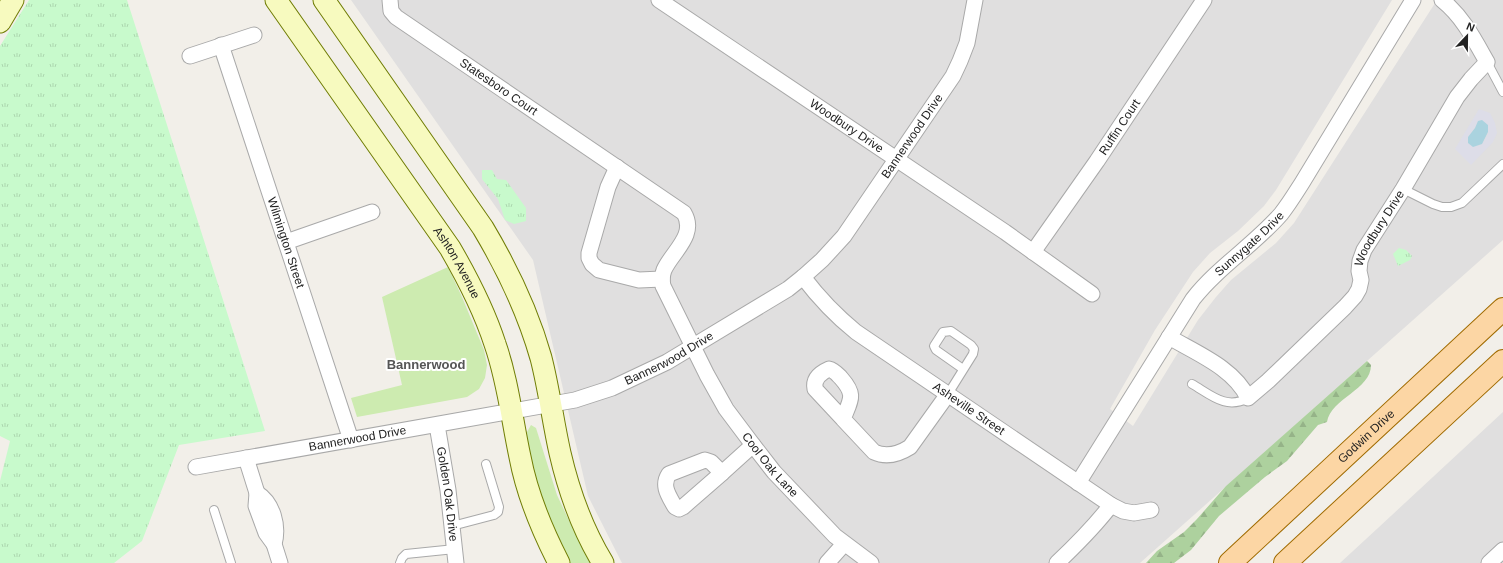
<svg xmlns="http://www.w3.org/2000/svg" width="1503" height="563" viewBox="0 0 1503 563" font-family="Helvetica,sans-serif">
<style>
.residential{fill:#e0dfdf}
.grass{fill:#cdebb0}
.forest{fill:url(#forest-firs)}
.park{fill:url(#park-tufts)}
.plaza{fill:#dddde8;fill-rule:evenodd}
.water{fill:#aad3df}
.lines{fill:none;stroke-linecap:round;stroke-linejoin:round}
.lane-casing{stroke:#a9a9a9;stroke-width:10}
.street-casing{stroke:#a9a9a9;stroke-width:17}
.secondary-casing{stroke:#707d05;stroke-width:23}
.primary-casing{stroke:#a06b00;stroke-width:24}
.lane{stroke:#fff;stroke-width:8}
.street{stroke:#fff;stroke-width:15}
.secondary{stroke:#f7fabf;stroke-width:21}
.primary{stroke:#fcd6a4;stroke-width:22}
.labels{text-anchor:middle;stroke-width:4;stroke-linejoin:round;paint-order:stroke}
.street-label{font-size:12px;fill:#222;stroke:#fff}
.neighbourhood-label{font-size:13px;font-weight:bold;fill:#555;stroke:#fff}
</style>
<defs>
<pattern id="forest-firs" width="22" height="20" patternUnits="userSpaceOnUse"><rect width="22" height="20" fill="#add19e"/><path d="M5 1l3.5 6h-7zM16 11l3.5 6h-7z" fill="#95b388"/></pattern>
<pattern id="park-tufts" width="24" height="20" patternUnits="userSpaceOnUse"><rect width="24" height="20" fill="#c8facc"/><path d="M3 7l-1-3M5 7V3M7 7l1-3M15 17l-1-3M17 17v-4M19 17l1-3" fill="none" stroke="#acd6af"/></pattern>
</defs>
<rect width="100%" height="100%" fill="#f2efe9"/>
<g class="residential">
<path d="M351,0h1041l-116,190 -12,16 -26,25 -28,22 -17,19 -38,58 -45,79 23,17 65,-106 18,-23 15,-17 45,-37 18,-20 143,-223h66v240l-363,323h-518l-34,-67 -55,-236z"/>
<path d="M1503,412v151h-163l38,-35z"/>
</g>
<g class="grass">
<path d="M448,267l14,30 22,53 3,15 -2,13 -6,11 -12,8 -110,20 -6,-19 51,-13 -20,-88z"/>
<path d="M531,425l5,3 21,67 17,36 22,32h-26l-19,-37 -23,-69 -1,-25z"/>
</g>
<path class="forest" d="M1367,361l4,4c0,25 -40,33 -44,57l-9,3 -31,36 -22,16 -46,39 -28,34 -17,13h-28l11,-12 27,-19 13,-13 29,-33z"/>
<g class="park">
<path d="M29,0h98l138,431 -86,14 -37,96 -28,22h-114v-82l10,-40 -10,-5v-390z"/>
<path d="M482,170h10l5,9 9,1 20,28v13l-12,3 -9,-4 -7,-21 -16,-20z"/>
<path d="M1399,248l7,2 6,6 -2,4 -12,6 -5,-12z"/>
</g>
<path class="plaza" d="M1479,109l11,4 5,10 2,10 -4,9 -22,23 -16,-16zM1475,128l13,5 -4,8 -5,5 -8,-13z"/>
<path class="water" d="M1482,120l6,5v7l-6,12 -9,3 -5,-4v-6l7,-9 3,-7z"/>
<g class="lines">
<defs>
<g id="lane">
<path d="M1487,62l16,30"/>
<path d="M1403,189l30,15 9,3h9l11,-4 41,-39"/>
<path d="M1192,384c19,11 34,26 56,14"/>
<path d="M948,394l25,-40 1,-5 -3,-4 -20,-14 -8,1 -9,14 2,4 27,19"/>
<path d="M214,510l17,53"/>
<path d="M452,526l42,-11 4,-3 1,-5 -13,-43"/>
<path d="M400,563l2,-5 4,-4 49,-5"/>
</g>
<g id="street">
<path id="s1" d="M390,0l1,11 5,6 288,196c13,22 -12,39 -20,57 -2,5 -2,11 -1,16l44,89 19,34 27,36 21,27 61,64 36,27"/>
<path id="s2" d="M659,0l346,232 87,62"/>
<path id="s3" d="M221,45l130,395"/>
<path d="M190,56l64,-21"/>
<path d="M617,167l-9,20 -19,66v5l3,6 7,6 40,10 23,-1"/>
<path d="M286,242l86,-30"/>
<path id="s4" d="M1033,252l64,-91 107,-161"/>
<path id="s5" d="M803,277c16,21 32,38 53,55l255,173 12,6 11,2 17,-3"/>
<path id="s6" d="M1169,337c27,16 65,31 79,61l20,-17 77,-74 10,-11 4,-7 2,-9 -2,-9 1,-10 4,-11 39,-61 54,-92 14,-18 16,-17c-13,-23 -24,-45 -45,-62"/>
<path d="M843,419l-28,-30c-2,-10 5,-16 14,-20 5,1 8,5 12,9 15,17 10,21 2,41l31,33c13,6 25,2 36,-5l38,-53"/>
<path id="s7" d="M437,425l11,65 8,73"/>
<path d="M246,458l11,35 -1,13 10,27 8,11 6,19"/>
<path d="M705,460l6,2 11,11 -39,34 -4,2 -4,-2c-6,-11 -14,-21 -6,-33z"/>
<path id="s8" d="M196,467l379,-67 37,-12 55,-26 121,-73 15,-12 19,-17 22,-24 109,-160 7,-15 7,-18 8,-43"/>
<path d="M722,473l31,-28"/>
<path id="s9" d="M1078,483l115,-184c25,-32 61,-54 88,-85 8,-10 14,-20 21,-31l111,-183"/>
<path d="M257,493c16,10 22,33 17,51"/>
<path d="M827,563l17,-19"/>
<path d="M1057,563c20,-19 38,-37 54,-58"/>
<path d="M1489,563l14,-13"/>
</g>
<g id="secondary">
<path id="s10" d="M276,0l174,248c18,31 34,62 45,96 13,37 17,76 25,113 7,37 22,73 39,106"/>
<path d="M324,0l159,228c25,42 45,84 58,130 8,31 12,64 19,95 9,39 23,77 43,110"/>
<path d="M0,22l13,-22"/>
</g>
<g id="primary">
<path id="s11" d="M1230,563l273,-254"/>
<path d="M1285,563l218,-202"/>
</g>
</defs>
<use href="#lane" class="lane-casing"/>
<use href="#street" class="street-casing"/>
<use href="#secondary" class="secondary-casing"/>
<use href="#primary" class="primary-casing"/>
<use href="#lane" class="lane"/>
<use href="#street" class="street"/>
<use href="#secondary" class="secondary"/>
<use href="#primary" class="primary"/>
</g>
<g class="labels">
<g class="street-label">
<text dy="4" stroke="none"><textPath href="#s1" startOffset="143">Statesboro Court</textPath></text>
<text dy="4" stroke="none"><textPath href="#s2" startOffset="226">Woodbury Drive</textPath></text>
<text dy="4" stroke="none"><textPath href="#s4" startOffset="152">Ruffin Court</textPath></text>
<text dy="4" stroke="none"><textPath href="#s8" startOffset="824">Bannerwood Drive</textPath></text>
<text dy="4" stroke="none"><textPath href="#s6" startOffset="324">Woodbury Drive</textPath></text>
<text dy="4" stroke="none"><textPath href="#s3" startOffset="208">Wilmington Street</textPath></text>
<text dy="4" stroke="none"><textPath href="#s9" startOffset="296">Sunnygate Drive</textPath></text>
<text dy="4" stroke="none"><textPath href="#s10" startOffset="319">Ashton Avenue</textPath></text>
<text dy="4" stroke="none"><textPath href="#s8" startOffset="488">Bannerwood Drive</textPath></text>
<text dy="4" stroke="none"><textPath href="#s5" startOffset="213">Asheville Street</textPath></text>
<text dy="4" stroke="none"><textPath href="#s11" startOffset="186">Godwin Drive</textPath></text>
<text dy="4" stroke="none"><textPath href="#s8" startOffset="164">Bannerwood Drive</textPath></text>
<text dy="4" stroke="none"><textPath href="#s1" startOffset="657">Cool Oak Lane</textPath></text>
<text dy="4" stroke="none"><textPath href="#s7" startOffset="70">Golden Oak Drive</textPath></text>
</g>
<g class="neighbourhood-label">
<text x="426" y="369">Bannerwood</text>
</g>
</g>
<g transform="translate(1467 36) rotate(22)" stroke="#ffffff" stroke-width="3" paint-order="stroke">
<path d="M0-3L7 15L0 10L-7 15Z" fill="#222222"/>
<text y="-6" font-size="11" font-weight="bold" text-anchor="middle" fill="#222222">N</text>
</g>
</svg>
